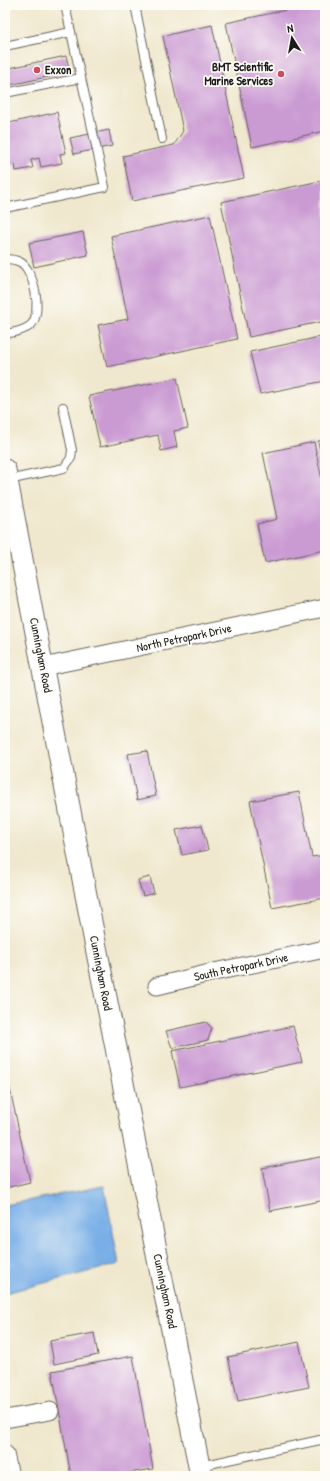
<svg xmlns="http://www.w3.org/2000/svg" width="330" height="1481" viewBox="0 0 330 1481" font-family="'Patrick Hand',sans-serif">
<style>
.water{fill:#78afe7;stroke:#4a6682}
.building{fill:#ca9ad3}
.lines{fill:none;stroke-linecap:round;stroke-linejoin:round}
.service-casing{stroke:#66635a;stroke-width:10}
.minor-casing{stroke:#66635a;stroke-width:19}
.tertiary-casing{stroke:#66635a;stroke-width:23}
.service{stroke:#fff;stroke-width:8}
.minor{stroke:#fff;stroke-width:17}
.tertiary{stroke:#fff;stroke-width:21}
.poi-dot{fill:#d1495b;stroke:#fdfcf7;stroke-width:1.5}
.labels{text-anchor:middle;stroke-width:3.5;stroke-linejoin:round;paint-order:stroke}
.poi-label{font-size:12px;font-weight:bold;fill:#1c1c1c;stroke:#fdfcf7;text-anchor:end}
.street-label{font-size:12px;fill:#1c1c1c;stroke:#fdfcf7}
</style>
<rect width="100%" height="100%" fill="#fdfcf7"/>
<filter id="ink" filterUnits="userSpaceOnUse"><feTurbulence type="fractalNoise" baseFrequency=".025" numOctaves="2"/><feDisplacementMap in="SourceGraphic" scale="8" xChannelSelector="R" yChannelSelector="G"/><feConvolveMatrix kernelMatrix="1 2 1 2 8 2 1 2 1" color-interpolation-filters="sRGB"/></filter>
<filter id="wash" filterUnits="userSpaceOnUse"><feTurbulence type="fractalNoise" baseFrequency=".012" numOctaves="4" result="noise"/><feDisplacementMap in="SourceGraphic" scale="16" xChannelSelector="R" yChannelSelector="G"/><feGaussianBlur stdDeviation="0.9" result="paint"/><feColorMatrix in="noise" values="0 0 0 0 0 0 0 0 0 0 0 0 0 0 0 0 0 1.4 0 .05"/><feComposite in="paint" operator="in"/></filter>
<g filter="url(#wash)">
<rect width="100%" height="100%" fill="#f0e8ce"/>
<path class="water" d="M104,1186l15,78 -114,29v-88z"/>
<g id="blocks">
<g class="building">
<path d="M309,5h16v66h-1l1,6v54l-73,16 -26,-124z"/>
<path d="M212,25l32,153 -112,23 -9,-45 51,-11 9,-14 -20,-95z"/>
<path d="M66,56l4,16 -65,14v-17z"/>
<path d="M57,112l9,41 -6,1 2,9 -21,4 -2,-9 -8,2 2,8 -17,3 -1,-7 -7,1 -3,-13v-28z"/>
<path d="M109,130l3,16 -38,8 -4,-16z"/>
<path d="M325,180v141l-76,16 -28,-135z"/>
<path d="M210,215l27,124 -130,28 -9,-42 30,-6 -17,-83z"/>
<path d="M83,232l5,23 -54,12 -5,-24z"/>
<path d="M325,336v45l-65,13 -10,-42z"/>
<path d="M177,378l11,50 -14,3 3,16 -16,4 -3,-16 -58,12 -11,-51z"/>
<path d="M325,440v32h-1l-6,-31z"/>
<path d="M314,442l11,52v56l-60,13 -8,-39 20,-5 -14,-66z"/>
<path d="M147,751l9,45 -19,4 -9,-46z"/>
<path d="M299,792l13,65 13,-2v43l-53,10 -22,-107z"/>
<path d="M202,825l6,25 -26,5 -6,-25z"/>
<path d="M150,877l4,16 -11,3 -5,-16z"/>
<path d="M206,1022l6,6 -4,12 -36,8 -6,-17z"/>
<path d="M293,1026l9,36 -122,25 -8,-36z"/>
<path d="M5,1066l25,116 -25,6z"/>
<path d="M325,1156v44l-55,11 -8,-43z"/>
<path d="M94,1333l4,22 -44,9 -4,-23z"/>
<path d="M299,1342l10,45 -71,14 -10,-44z"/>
<path d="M133,1356l20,113 -43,7h-39l-19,-105z"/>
</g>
</g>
</g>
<g filter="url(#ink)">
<use href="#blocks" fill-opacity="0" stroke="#66635a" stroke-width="1"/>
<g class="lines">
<defs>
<g id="service">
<path d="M135,5l27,134"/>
<path d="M5,46l66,-14"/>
<path d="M5,93l76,-15"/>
<path d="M5,208l100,-21 -40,-182"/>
<path d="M5,259c4,0 11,1 15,3 14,7 23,51 11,63 -6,5 -19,8 -26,9"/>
<path d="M8,480l56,-12 7,-10 1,-8 -9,-43"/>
<path d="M200,1466l120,-26"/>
</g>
<g id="minor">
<path d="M43,667l282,-59"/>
<path d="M157,986l57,-14 111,-23"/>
<path d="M5,1419l45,-8"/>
<path d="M5,1454l5,22"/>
</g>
<path id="tertiary" d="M5,470l89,467 107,539"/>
</defs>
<use href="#service" class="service-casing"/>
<use href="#minor" class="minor-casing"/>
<use href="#tertiary" class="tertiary-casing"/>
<use href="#service" class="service"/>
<use href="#minor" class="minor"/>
<use href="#tertiary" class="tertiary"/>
</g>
</g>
<g class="poi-dot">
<circle cx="37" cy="70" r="4"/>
<circle cx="281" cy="74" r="4"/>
</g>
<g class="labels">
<g class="poi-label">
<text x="273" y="71">BMT Scientific<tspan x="273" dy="14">Marine Services</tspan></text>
<text x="45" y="74" text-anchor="start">Exxon</text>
</g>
<g class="street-label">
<text transform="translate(184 638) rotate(-12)" y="4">North Petropark Drive</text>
<text transform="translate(41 655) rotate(79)" y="4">Cunningham Road</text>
<text transform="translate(241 967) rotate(-12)" y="4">South Petropark Drive</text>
<text transform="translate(101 973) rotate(79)" y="4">Cunningham Road</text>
<text transform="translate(165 1291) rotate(78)" y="4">Cunningham Road</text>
</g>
</g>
<rect width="330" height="1481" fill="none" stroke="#fdfcf7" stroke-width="20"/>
<g transform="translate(292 38) rotate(349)" stroke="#fdfcf7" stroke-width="3" paint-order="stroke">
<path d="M0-3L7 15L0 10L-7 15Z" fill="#1c1c1c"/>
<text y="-6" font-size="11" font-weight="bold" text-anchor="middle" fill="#1c1c1c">N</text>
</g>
</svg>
